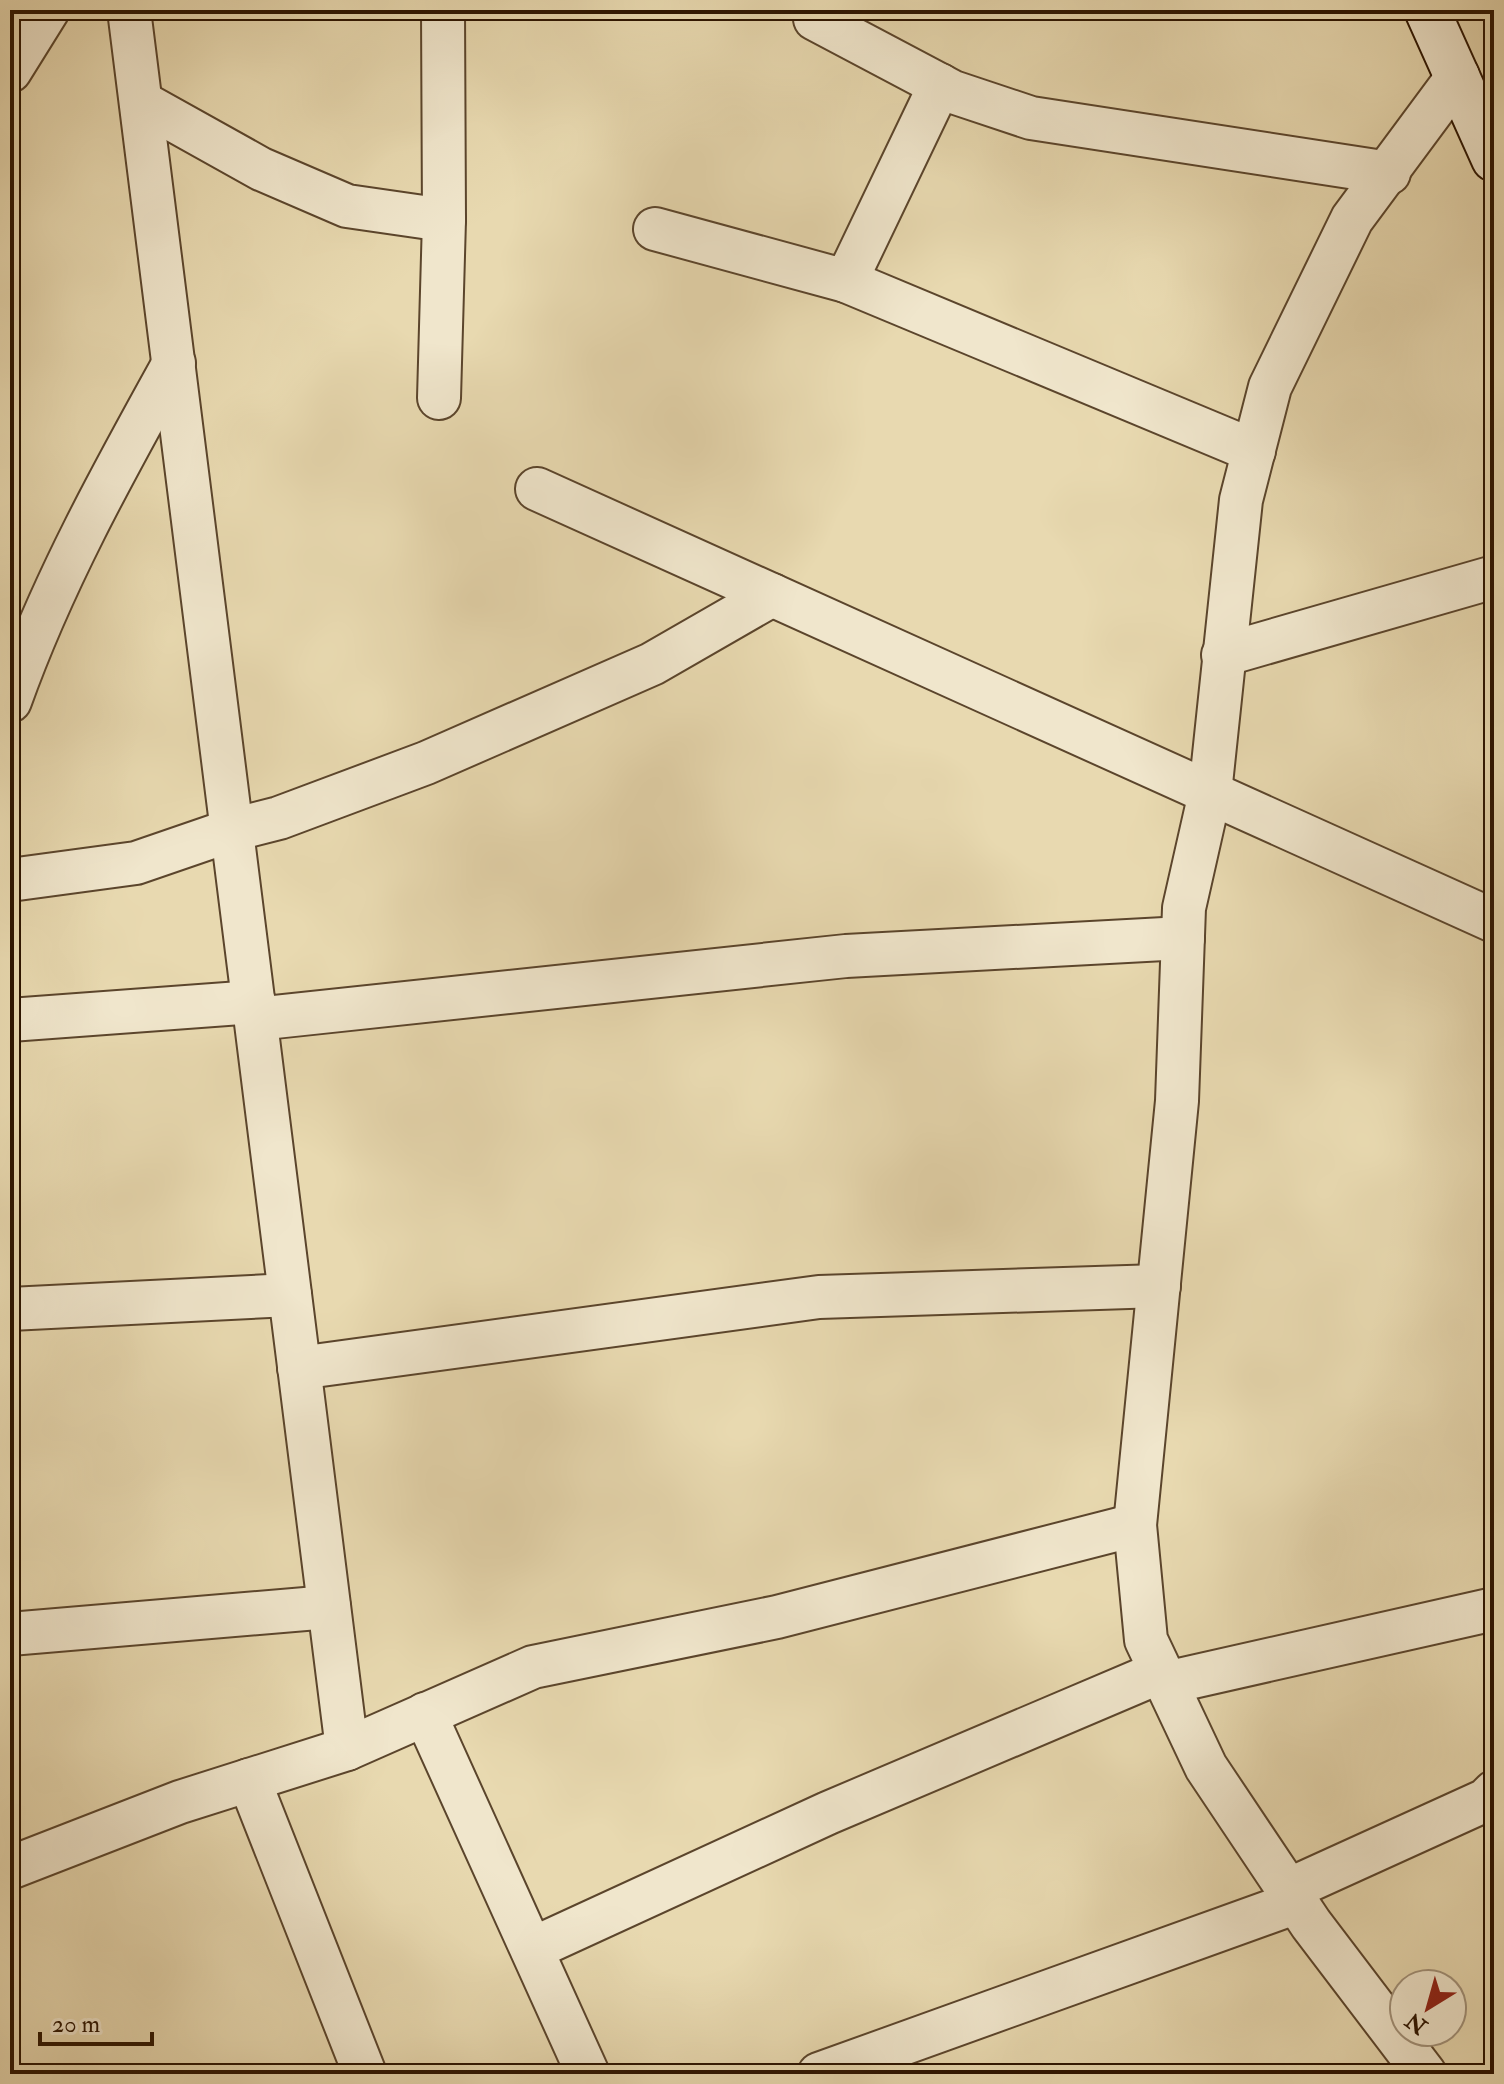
<svg xmlns="http://www.w3.org/2000/svg" width="1504" height="2084" viewBox="0 0 1504 2084" font-family="'IM FELL Double Pica',serif">
<style>
.lines{fill:none;stroke-linecap:round;stroke-linejoin:round}
.street-casing{stroke:#5b452c;stroke-width:46}
.secondary-casing{stroke:#2c1400;stroke-width:48}
.street{stroke:#f0e6cc;stroke-width:42}
.secondary{stroke:#f0e6cc;stroke-width:44}
</style>
<rect width="100%" height="100%" fill="#e8d9b0"/>
<filter id="stains"><feTurbulence type="fractalNoise" baseFrequency=".0025" numOctaves="4"/><feColorMatrix values="0 0 0 0 .2 0 0 0 0 .09 0 0 0 0 .02 0 0 0 .5 -.17"/></filter>
<radialGradient id="worn" r=".72"><stop offset=".6" stop-color="#630" stop-opacity="0"/><stop offset="1" stop-color="#630" stop-opacity=".3"/></radialGradient>
<g class="lines">
<defs>
<g id="street">
<path d="M129,10l218,1739"/>
<path d="M815,19l138,73 78,26 358,55"/>
<path d="M10,71l38,-61"/>
<path d="M141,102l120,67 86,37 97,14"/>
<path d="M655,229l191,52 94,-196"/>
<path d="M846,281l408,170"/>
<path d="M439,398l5,-178 -1,-210"/>
<path d="M537,489l957,432"/>
<path d="M1223,655l271,-78"/>
<path d="M10,701c42,-118 103,-228 164,-338"/>
<path d="M10,880l126,-17 96,-33 47,-12 147,-55 226,-99 120,-69"/>
<path d="M256,1019l590,-63 337,-18"/>
<path d="M10,1020l244,-18"/>
<path d="M10,1309l280,-14"/>
<path d="M299,1368l520,-71 340,-11"/>
<path d="M10,1634l319,-27"/>
<path d="M1166,1683l328,-74"/>
<path d="M425,1714l163,360"/>
<path d="M249,1780l116,294"/>
<path d="M10,1868l170,-66 167,-53 186,-82 244,-50 358,-92"/>
<path d="M1288,1890l198,-90 8,-8"/>
<path d="M532,1949l296,-136 332,-141"/>
<path d="M819,2074l478,-172"/>
<path d="M1425,2074l-114,-150 -105,-157 -60,-127 -11,-115 42,-424 7,-193 26,-115 31,-293 29,-113 82,-168 106,-143"/>
</g>
<path id="secondary" d="M1427,10l67,149"/>
</defs>
<use href="#street" class="street-casing"/>
<use href="#secondary" class="secondary-casing"/>
<use href="#street" class="street"/>
<use href="#secondary" class="secondary"/>
</g>
<rect width="1504" height="2084" fill="none" stroke="#e8d9b0" stroke-width="40"/>
<rect x="12" y="12" width="1480" height="2060" fill="none" stroke="#2c1400" stroke-width="4"/>
<rect x="20" y="20" width="1464" height="2044" fill="none" stroke="#2c1400" stroke-width="2"/>
<g transform="translate(1428 2008) rotate(217)"><circle r="38" fill="#f0e6cc" stroke="#a2927a" stroke-width="2"/>
<path d="M0-6L14 30L0 20L-14 30Z" fill="#8f2418"/>
<text y="-12" font-size="22" font-weight="bold" text-anchor="middle" fill="#2c1400">N</text>
</g>
<path d="M40 2032v12h112v-12" fill="none" stroke="#2c1400" stroke-width="4"/>
<text x="52" y="2032" font-size="24" fill="#2c1400" stroke="#f0e6cc" stroke-width="6" paint-order="stroke">20 m</text>
<rect width="100%" height="100%" filter="url(#stains)"/>
<rect width="100%" height="100%" fill="url(#worn)"/>
</svg>
